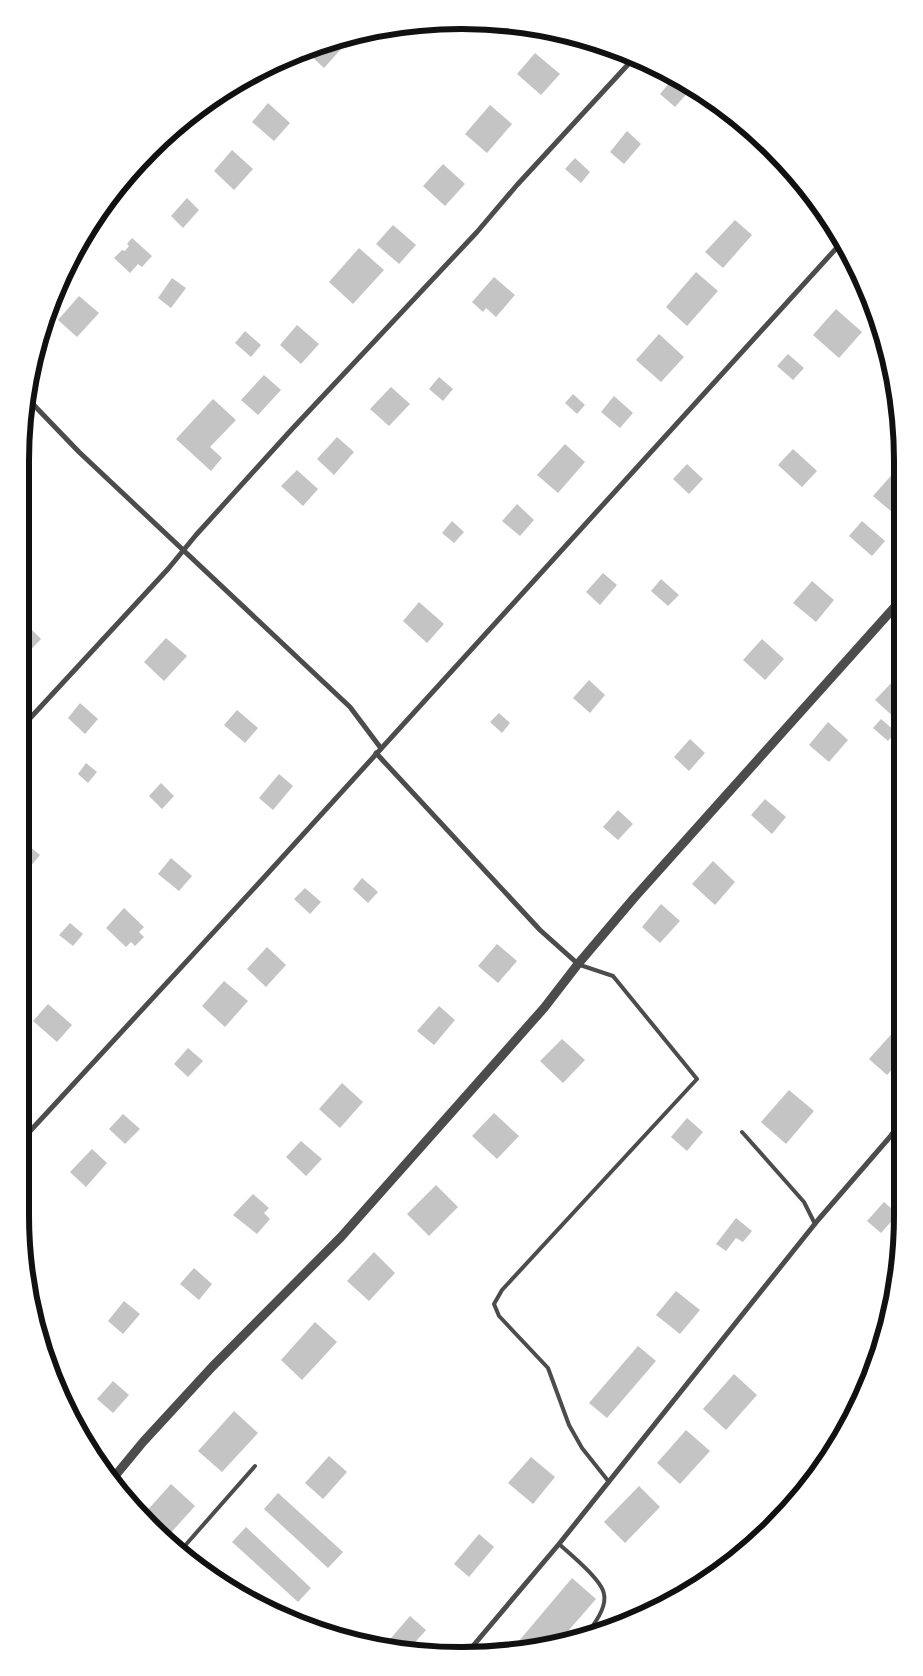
<svg xmlns="http://www.w3.org/2000/svg" width="923" height="1676" viewBox="0 0 923 1676" font-family="Barlow,sans-serif">
<style>
.building{fill:#c4c4c4}
.lines{fill:none;stroke-linecap:round;stroke-linejoin:round}
.service{stroke:#4c4c4c;stroke-width:4}
.minor{stroke:#4c4c4c;stroke-width:5}
.tertiary{stroke:#4c4c4c;stroke-width:9}
.rim{fill:none;stroke:#111;stroke-width:6}
</style>
<rect width="100%" height="100%" fill="#fff"/>
<g class="building">
<path d="M332,41l9,8 -17,19 -17,-16z"/>
<path d="M535,53l25,21 -19,21 -24,-21z"/>
<path d="M675,76l15,14 -15,17 -15,-13z"/>
<path d="M268,103l22,20 -16,18 -22,-19z"/>
<path d="M490,105l22,19 -25,29 -22,-19z"/>
<path d="M627,131l14,13 -17,20 -14,-12z"/>
<path d="M232,150l21,19 -19,21 -20,-19z"/>
<path d="M575,158l15,14 -9,11 -16,-14z"/>
<path d="M443,164l22,20 -20,22 -22,-20z"/>
<path d="M187,198l12,12 -16,18 -12,-12z"/>
<path d="M735,220l17,15 -29,33 -18,-16z"/>
<path d="M393,225l23,20 -17,19 -23,-20z"/>
<path d="M132,238l20,18 -10,11 -4,-3 -8,9 -16,-15 8,-8 3,1 4,-5 -2,-2z"/>
<path d="M359,248l25,22 -31,34 -24,-22z"/>
<path d="M696,272l22,19 -31,35 -21,-19z"/>
<path d="M494,277l21,18 -19,22 -10,-9 -3,4 -11,-10z"/>
<path d="M172,278l14,10 -15,20 -13,-10z"/>
<path d="M79,296l20,17 -22,24 -19,-17z"/>
<path d="M836,309l26,23 -23,26 -26,-23z"/>
<path d="M297,325l22,19 -18,20 -21,-19z"/>
<path d="M245,331l16,14 -10,12 -16,-14z"/>
<path d="M659,334l25,23 -23,25 -25,-22z"/>
<path d="M788,354l16,14 -11,12 -16,-14z"/>
<path d="M264,375l17,15 -23,25 -17,-15z"/>
<path d="M439,377l14,12 -10,12 -14,-12z"/>
<path d="M391,387l19,17 -21,22 -19,-17z"/>
<path d="M573,394l12,11 -8,9 -12,-11z"/>
<path d="M614,396l19,17 -13,15 -19,-16z"/>
<path d="M213,399l23,21 -26,27 12,11 -11,13 -35,-32z"/>
<path d="M337,437l17,15 -20,23 -17,-16z"/>
<path d="M565,444l20,18 -27,31 -21,-18z"/>
<path d="M793,449l24,22 -15,16 -24,-22z"/>
<path d="M687,464l16,15 -14,15 -16,-15z"/>
<path d="M297,470l21,19 -15,17 -22,-20z"/>
<path d="M896,470l3,3v45l-26,-22z"/>
<path d="M517,504l17,16 -14,16 -18,-15z"/>
<path d="M452,521l12,11 -10,11 -12,-10z"/>
<path d="M862,521l23,20 -13,15 -23,-20z"/>
<path d="M603,573l14,12 -17,20 -14,-13z"/>
<path d="M661,579l18,16 -11,11 -17,-15z"/>
<path d="M812,581l22,19 -18,22 -23,-19z"/>
<path d="M419,602l25,22 -17,19 -24,-22z"/>
<path d="M25,623l16,16 -18,19 -2,-3v-28z"/>
<path d="M166,638l21,18 -23,25 -20,-19z"/>
<path d="M762,639l22,20 -19,21 -22,-20z"/>
<path d="M589,680l16,15 -15,18 -17,-15z"/>
<path d="M894,680l6,5v30l-4,4 -21,-19z"/>
<path d="M80,703l18,16 -13,15 -17,-16z"/>
<path d="M237,710l21,18 -13,15 -21,-18z"/>
<path d="M499,713l11,10 -8,10 -12,-11z"/>
<path d="M881,719l15,13 -8,9 -15,-13z"/>
<path d="M828,722l20,18 -19,22 -20,-17z"/>
<path d="M690,739l15,14 -16,18 -15,-14z"/>
<path d="M86,763l11,9 -9,11 -10,-9z"/>
<path d="M279,774l14,12 -20,24 -14,-12z"/>
<path d="M161,783l13,13 -12,13 -13,-13z"/>
<path d="M765,799l21,18 -14,17 -21,-19z"/>
<path d="M618,810l15,14 -15,16 -15,-13z"/>
<path d="M29,846l11,9 -10,12 -10,-9z"/>
<path d="M171,858l21,18 -13,15 -21,-17z"/>
<path d="M713,861l22,21 -20,23 -23,-21z"/>
<path d="M362,878l16,14 -10,11 -15,-14z"/>
<path d="M305,888l16,14 -11,12 -16,-15z"/>
<path d="M661,904l19,17 -20,22 -18,-16z"/>
<path d="M124,908l20,19 -5,5 5,5 -9,9 -4,-4 -5,5 -20,-19z"/>
<path d="M70,923l13,11 -10,12 -14,-11z"/>
<path d="M497,944l20,17 -19,22 -20,-17z"/>
<path d="M267,947l19,18 -20,22 -19,-18z"/>
<path d="M224,981l24,20 -23,26 -23,-21z"/>
<path d="M48,1004l24,21 -15,17 -24,-21z"/>
<path d="M439,1006l16,14 -21,25 -17,-14z"/>
<path d="M896,1029l5,4v27l-14,15 -18,-16z"/>
<path d="M562,1039l23,21 -22,23 -23,-22z"/>
<path d="M188,1048l15,13 -15,16 -14,-13z"/>
<path d="M342,1083l21,19 -23,26 -21,-19z"/>
<path d="M789,1090l25,21 -28,33 -25,-22z"/>
<path d="M494,1113l25,23 -22,23 -25,-23z"/>
<path d="M123,1114l17,15 -15,15 -16,-15z"/>
<path d="M687,1118l16,14 -16,19 -16,-14z"/>
<path d="M301,1141l21,18 -16,17 -20,-19z"/>
<path d="M92,1149l15,14 -21,24 -16,-15z"/>
<path d="M436,1185l22,22 -29,29 -22,-22z"/>
<path d="M253,1194l16,14 -5,5 6,6 -13,15 -24,-19z"/>
<path d="M884,1202l14,12 -17,19 -14,-12z"/>
<path d="M736,1218l16,13 -9,11 -7,-4 -10,13 -10,-7z"/>
<path d="M374,1252l21,21 -26,28 -22,-20z"/>
<path d="M194,1268l18,16 -13,16 -19,-16z"/>
<path d="M676,1291l24,19 -20,24 -24,-19z"/>
<path d="M124,1301l16,13 -17,20 -15,-13z"/>
<path d="M315,1322l22,20 -35,38 -21,-20z"/>
<path d="M638,1346l18,15 -49,57 -18,-15z"/>
<path d="M734,1374l23,21 -31,35 -23,-21z"/>
<path d="M113,1381l16,14 -16,18 -16,-14z"/>
<path d="M234,1411l24,22 -36,39 -24,-21z"/>
<path d="M686,1430l24,21 -30,33 -23,-21z"/>
<path d="M329,1456l18,16 -24,27 -18,-16z"/>
<path d="M531,1457l24,20 -22,27 -25,-21z"/>
<path d="M171,1484l24,22 -27,30 -24,-22z"/>
<path d="M639,1486l21,21 -35,36 -21,-21z"/>
<path d="M278,1493l65,59 -15,16 -64,-59z"/>
<path d="M246,1527l65,61 -13,14 -66,-60z"/>
<path d="M479,1534l15,13 -25,30 -15,-13z"/>
<path d="M572,1578l24,21 -34,39 -47,11 -2,-1z"/>
<path d="M410,1616l16,14 -15,17 -26,-2z"/>
</g>
<g class="lines">
<g class="service">
<path d="M580,965l33,11 84,103 -195,211 -8,14 5,12 49,52 21,57 13,23 27,34"/>
<path d="M742,1132l62,70 11,22"/>
<path d="M559,1544c11,10 43,36 45,50 3,13 -8,28 -16,38"/>
<path d="M182,1549l73,-83"/>
</g>
<g class="minor">
<path d="M108,200l63,-69"/>
<path d="M28,399l51,53 271,255 30,40"/>
<path d="M21,728l147,-159 28,-34 97,-107 184,-196 40,-47 117,-127"/>
<path d="M376,753l164,177 38,34"/>
<path d="M892,1134l10,7"/>
<path d="M20,1142l238,-258 584,-642"/>
<path d="M467,1653l92,-109 259,-324 84,-97"/>
</g>
<path class="tertiary" d="M110,1482l33,-40 69,-75 129,-130 203,-229 34,-44 56,-66 266,-297"/>
</g>
<path d="M0 0H923V1676H0ZM461 29H462A432 432 0 0 1 894 461V1215A432 432 0 0 1 462 1647H461A432 432 0 0 1 29 1215V461A432 432 0 0 1 461 29Z" fill="#fff" fill-rule="evenodd"/>
<path class="rim" d="M461 29H462A432 432 0 0 1 894 461V1215A432 432 0 0 1 462 1647H461A432 432 0 0 1 29 1215V461A432 432 0 0 1 461 29Z"/>
</svg>
